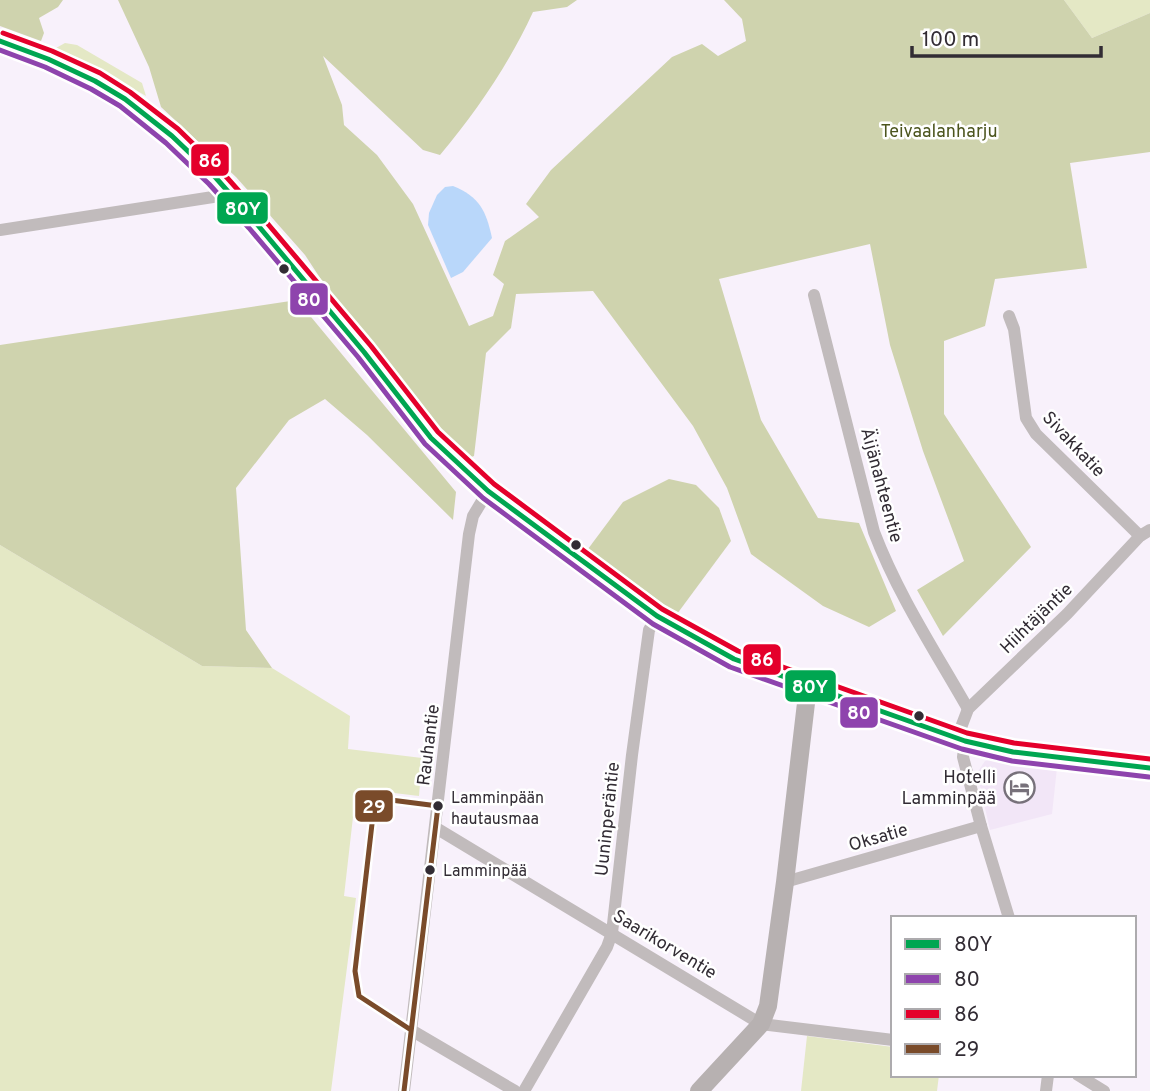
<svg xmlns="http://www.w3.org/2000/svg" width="1150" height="1091" viewBox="0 0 1150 1091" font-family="Overpass,sans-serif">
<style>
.built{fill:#f2e6f7}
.green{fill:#e4e8c5}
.forest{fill:#cfd3ae}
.water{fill:#b9d7fa}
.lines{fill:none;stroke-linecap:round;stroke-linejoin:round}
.street{stroke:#c1bbbc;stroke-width:12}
.secondary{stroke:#b7b1b1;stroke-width:18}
.bus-1-casing{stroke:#fff;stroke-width:10}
.bus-2-casing{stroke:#fff;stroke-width:10}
.bus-3-casing{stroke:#fff;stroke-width:10}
.bus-4-casing{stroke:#fff;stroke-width:10}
.bus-1{stroke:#00a651;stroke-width:5}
.bus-2{stroke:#8e44ad;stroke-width:5}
.bus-3{stroke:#e4002b;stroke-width:5}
.bus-4{stroke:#7a4b2a;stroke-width:5}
.bus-dot{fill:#322c34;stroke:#fff;stroke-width:2.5}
.labels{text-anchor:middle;stroke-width:5;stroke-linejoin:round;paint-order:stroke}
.bus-label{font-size:16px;fill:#322c34;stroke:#fff;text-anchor:start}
.park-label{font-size:18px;fill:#4c551e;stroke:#fff}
.street-label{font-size:18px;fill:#322c34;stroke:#fff}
.poi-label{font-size:18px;fill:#322c34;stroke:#fff;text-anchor:end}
.line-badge{stroke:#fff;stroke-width:2.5}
.badge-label{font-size:19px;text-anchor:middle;font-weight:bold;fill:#fff}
</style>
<rect width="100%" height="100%" fill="#f8f1fb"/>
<path class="built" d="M999,758l58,10 -5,46 -62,16 -13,-57 8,-12z"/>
<g class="green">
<path d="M1064,0h86v13l-58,25z"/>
<path d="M65,43l12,2 65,38 4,13 -49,-28 -41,-20z"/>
<path d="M0,545l202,121 70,2 78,48 -2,33 74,9 -3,38 -50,-6 -4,28 -12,-1 -9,79 12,2 -25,193h-331z"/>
<path d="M807,1036l86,11v28h46l-2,16h-136z"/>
</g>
<g class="forest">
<path d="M0,0h63l-5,7 -19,11 5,15 -3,8 -41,-15z"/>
<path d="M118,0h459l-10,7 -34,5c-24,52 -56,99 -93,143l-17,-5 -100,-94 19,49 2,20 33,30 36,49 56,122 24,-10 11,-32 -11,-9 12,-34 34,-24 -13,-13 25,-34 121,-113 30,-13 16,12 28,-15 -4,-22 -18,-19h340l28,38 58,-25v139l-80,11 17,105 -92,11 -10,47 -41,15v73l87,133 -88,89 -26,-46 47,-29 -41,-110 -33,-106 -20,-101 -151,35 42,141 57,98 41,5 37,88 -27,16 -46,-21 -72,-52 -24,-66 -34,-62 -100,-135 -77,3 -5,34 -25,25 -12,103 -8,3 -136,-166 -25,-38 -69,-78 -75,-70 -12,-40z"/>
<path d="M297,300l159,192 -3,28 -86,-85 -42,-36 -36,21 -53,68 10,142 26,38 -70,-2 -202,-121v-200z"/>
<path d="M669,479l27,6 23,23 12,33 -54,73 -89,-65 35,-47z"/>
</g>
<path class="water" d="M453,186c27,11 33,25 39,52l-29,34 -12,6 -23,-53 1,-12 8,-18 8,-8z"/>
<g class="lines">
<g class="street">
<path d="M0,230l213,-33 12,-7"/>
<path d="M814,295l60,237c24,63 61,119 94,177"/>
<path d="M1009,316l5,13 12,89 10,16 104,102"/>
<path d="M957,738l11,-29 99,-95 73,-78 10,-6"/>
<path d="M965,741l-2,16 18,69 28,92"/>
<path d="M436,828l325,196 132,16"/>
<path d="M785,882l196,-56"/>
<path d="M411,1030l104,61"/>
<path d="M1078,1075l26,16"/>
<path d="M404,1091l65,-557 4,-18 15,-25"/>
<path d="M524,1091l83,-144 5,-14 20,-178 17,-125 8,-14"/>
<path d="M1046,1091l2,-16"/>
</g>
<g class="secondary">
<path d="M0,41c43,15 87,32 125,58 66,45 119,109 169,169 47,55 95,111 137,170l57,53 169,125 77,43 231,82 48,11 137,16"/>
<path d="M699,1091l62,-67 7,-18 17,-124 23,-196"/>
</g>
<defs>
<path id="bus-1" d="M0,41l48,18 47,22 30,18 47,37 44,42 40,45 108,129 67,86 57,53 169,125 77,43 231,82 48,11 137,16"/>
<path id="bus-2" d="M0,50l45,17 46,22 29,17 46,37 43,41 40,44 109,129 67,87 58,54 170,126 77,43 232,82 50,12 137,16"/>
<path id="bus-3" d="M3,33l49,18 48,22 30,19 48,37 44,43 40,45 109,129 67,86 56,52 168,125 76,42 229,82 47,10 136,16"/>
<path id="bus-4" d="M404,1091l34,-285 -63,-8 -20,173 4,25 52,34"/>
</defs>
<use href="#bus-1" class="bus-1-casing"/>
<use href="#bus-2" class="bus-2-casing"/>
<use href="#bus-3" class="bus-3-casing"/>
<use href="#bus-4" class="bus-4-casing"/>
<use href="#bus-1" class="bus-1"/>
<use href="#bus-2" class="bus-2"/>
<use href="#bus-3" class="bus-3"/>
<use href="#bus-4" class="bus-4"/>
</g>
<defs>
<symbol id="hotel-ring" viewBox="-11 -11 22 22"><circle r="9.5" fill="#fff" stroke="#77717a" stroke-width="1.5"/><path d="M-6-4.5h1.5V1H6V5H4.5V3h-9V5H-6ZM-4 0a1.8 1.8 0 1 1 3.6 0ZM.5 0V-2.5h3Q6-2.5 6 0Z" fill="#77717a"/></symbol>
</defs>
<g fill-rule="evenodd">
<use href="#hotel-ring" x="1002" y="770" width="35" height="35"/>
</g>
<g class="bus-dot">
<circle cx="284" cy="269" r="6"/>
<circle cx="576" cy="545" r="6"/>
<circle cx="919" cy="716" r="6"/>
<circle cx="438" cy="806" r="6"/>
<circle cx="430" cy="870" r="6"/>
</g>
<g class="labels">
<g class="bus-label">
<text x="451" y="803">Lamminpään<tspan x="451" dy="21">hautausmaa</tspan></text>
<text x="443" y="876">Lamminpää</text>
</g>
<g class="park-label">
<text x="939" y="137">Teivaalanharju</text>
</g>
<g class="street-label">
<text transform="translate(1074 444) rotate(47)" y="6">Sivakkatie</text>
<text transform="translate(882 485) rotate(75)" y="6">Äijänahteentie</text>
<text transform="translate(1036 618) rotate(-44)" y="6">Hiihtäjäntie</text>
<text transform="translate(428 745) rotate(-83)" y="6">Rauhantie</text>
<text transform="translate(607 819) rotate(-84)" y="6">Uuninperäntie</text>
<text transform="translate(878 837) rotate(-16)" y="6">Oksatie</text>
<text transform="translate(665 944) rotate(31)" y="6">Saarikorventie</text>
</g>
<g class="poi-label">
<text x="996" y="783">Hotelli<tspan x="996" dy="21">Lamminpää</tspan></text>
</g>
</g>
<g class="line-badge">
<rect x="190" y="143" width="40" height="34" rx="7" fill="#e4002b"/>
<rect x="216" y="191" width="53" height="34" rx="7" fill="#00a651"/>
<rect x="289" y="282" width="40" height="34" rx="7" fill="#8e44ad"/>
<rect x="742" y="643" width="40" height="33" rx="7" fill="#e4002b"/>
<rect x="784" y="669" width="53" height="34" rx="7" fill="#00a651"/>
<rect x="839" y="696" width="40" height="33" rx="7" fill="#8e44ad"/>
<rect x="354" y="789" width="40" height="34" rx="7" fill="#7a4b2a"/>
</g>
<g class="badge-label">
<text x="210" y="167">86</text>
<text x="243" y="215">80Y</text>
<text x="309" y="306">80</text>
<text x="762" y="666">86</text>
<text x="810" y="693">80Y</text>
<text x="859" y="719">80</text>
<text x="374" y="813">29</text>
</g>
<rect x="891" y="916" width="245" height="161" fill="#ffffff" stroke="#adabae" stroke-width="2"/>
<rect x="905" y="939" width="35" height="10" fill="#00a651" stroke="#adabae" stroke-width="2"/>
<text x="954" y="951" font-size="21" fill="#322c34">80Y</text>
<rect x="905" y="974" width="35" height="10" fill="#8e44ad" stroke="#adabae" stroke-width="2"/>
<text x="954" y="986" font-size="21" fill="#322c34">80</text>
<rect x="905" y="1009" width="35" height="10" fill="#e4002b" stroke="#adabae" stroke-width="2"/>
<text x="954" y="1021" font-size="21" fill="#322c34">86</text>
<rect x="905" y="1044" width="35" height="10" fill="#7a4b2a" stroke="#adabae" stroke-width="2"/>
<text x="954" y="1056" font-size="21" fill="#322c34">29</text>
<path d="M912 46v10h189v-10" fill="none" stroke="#322c34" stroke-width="3.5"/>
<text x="922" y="46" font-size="21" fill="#322c34" stroke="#ffffff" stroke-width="5" paint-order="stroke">100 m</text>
</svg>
